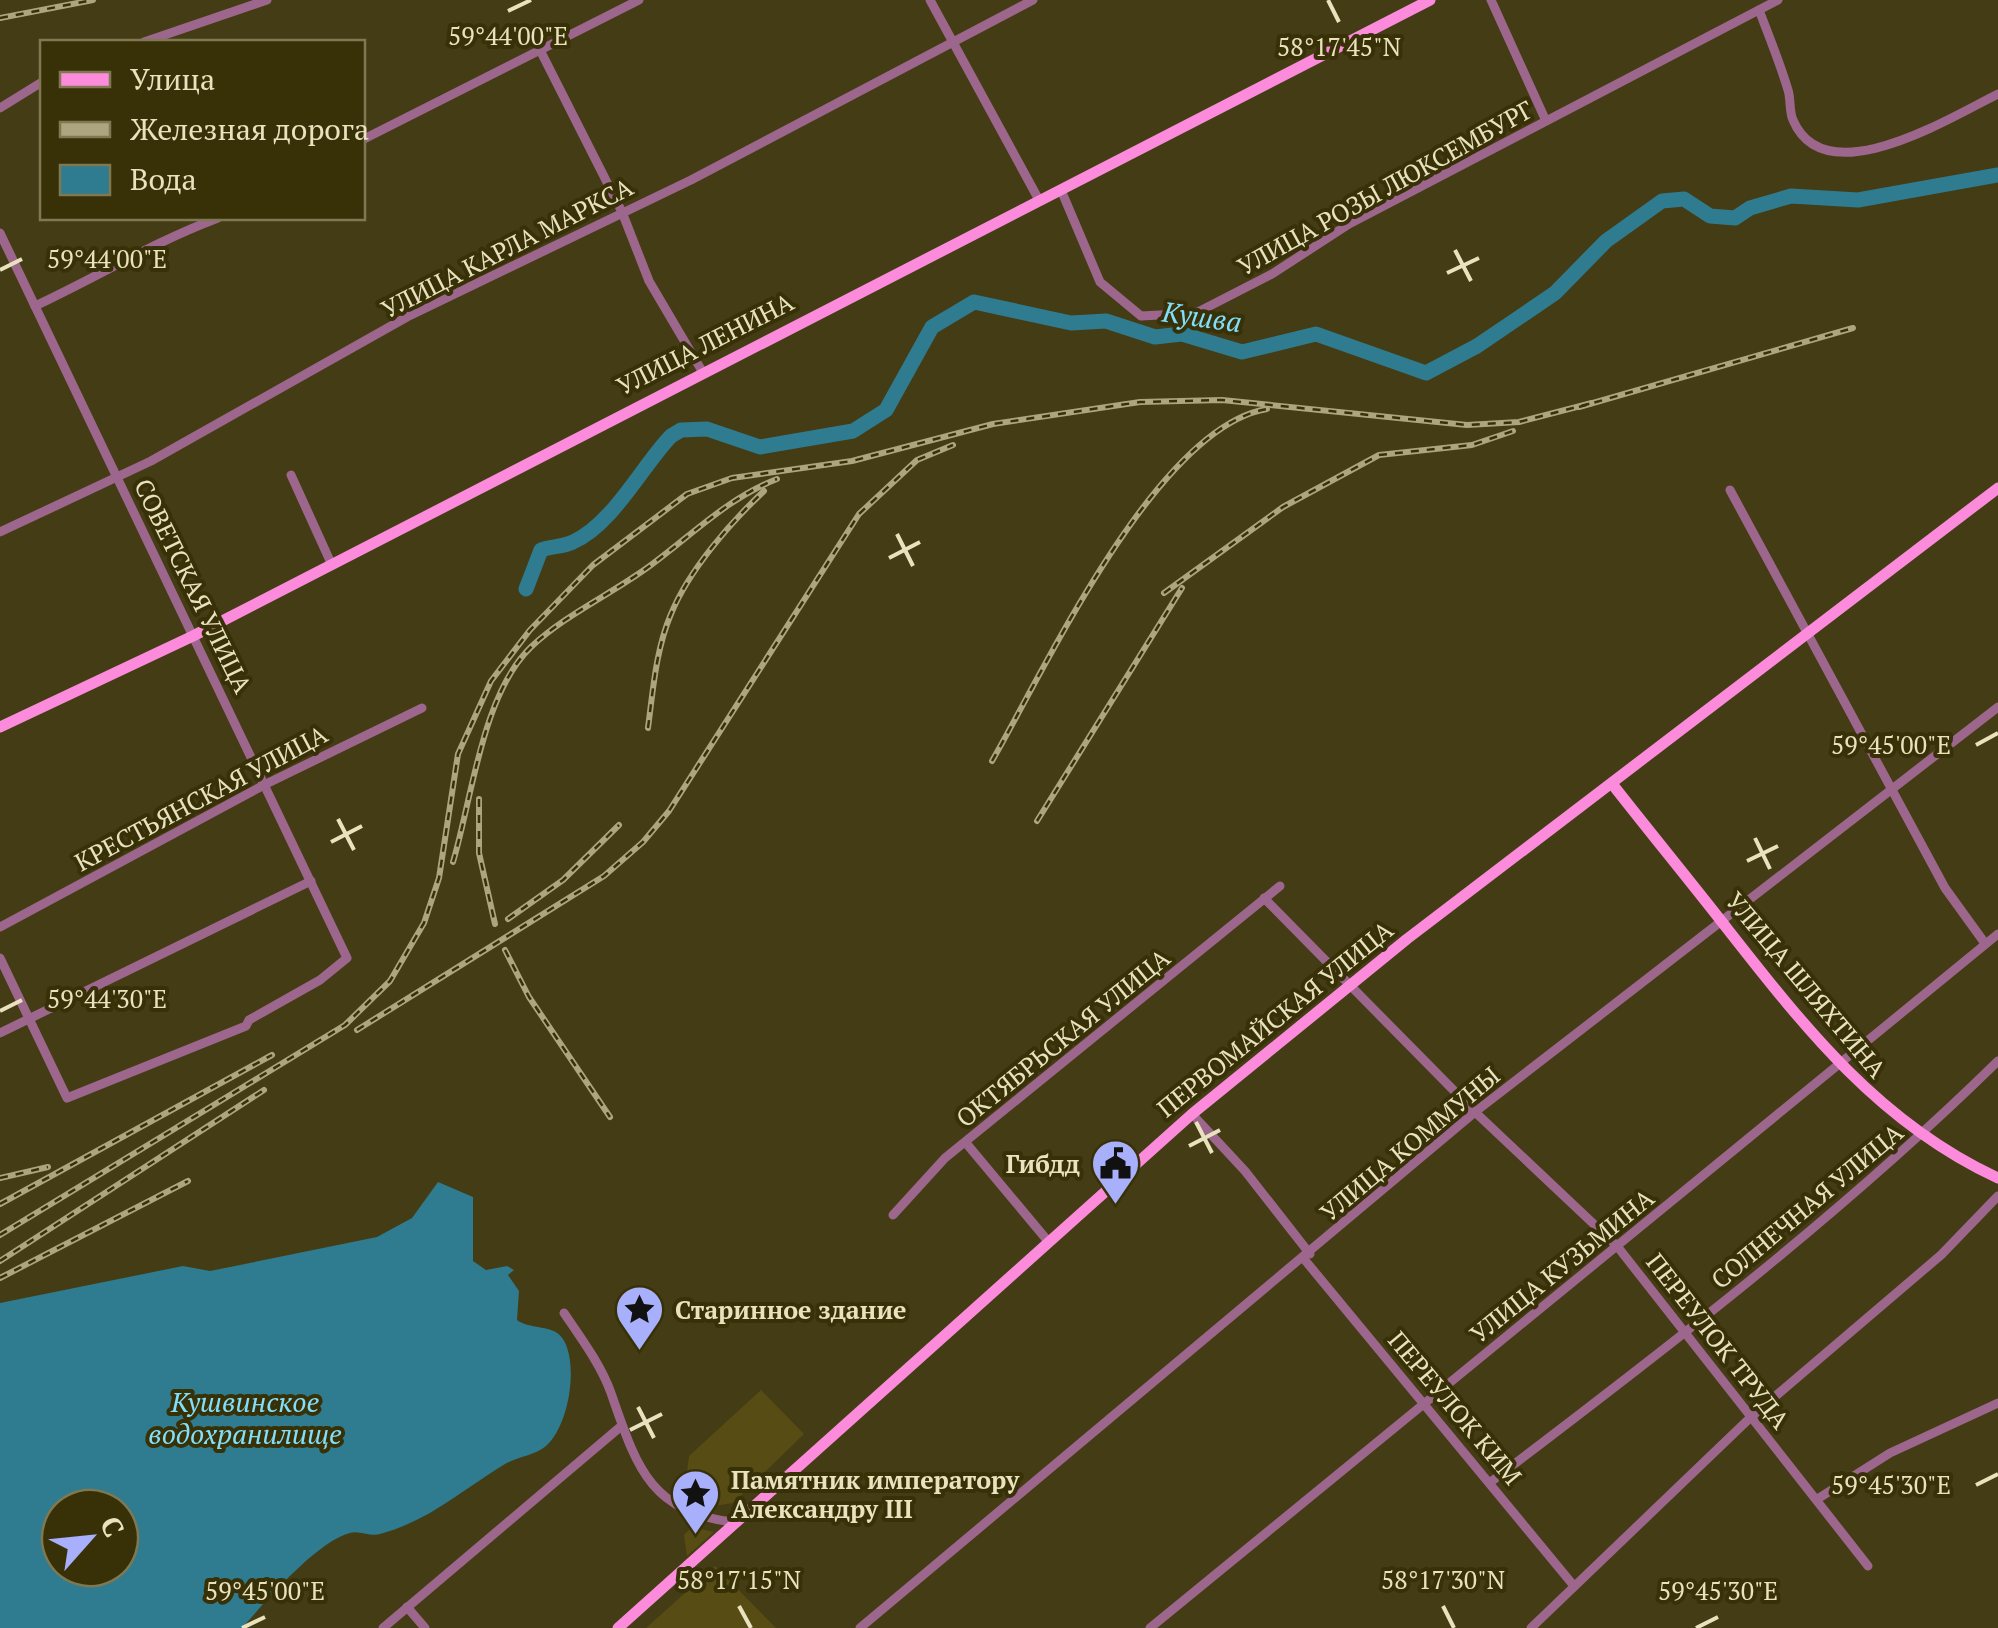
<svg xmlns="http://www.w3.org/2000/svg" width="1998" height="1628" viewBox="0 0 1998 1628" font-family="'PT Serif',serif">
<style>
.green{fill:#574d14}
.water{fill:#2f7b8f;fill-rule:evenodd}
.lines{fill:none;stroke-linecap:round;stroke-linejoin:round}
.river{stroke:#2f7b8f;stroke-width:15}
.minor{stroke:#9d668c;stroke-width:9}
.major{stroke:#fc8cdb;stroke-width:11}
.rail-casing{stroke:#aca580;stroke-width:6}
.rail{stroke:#383108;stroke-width:2.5;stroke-dasharray:8;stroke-linecap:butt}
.ticks{fill:none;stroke:#e9e2be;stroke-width:4}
.labels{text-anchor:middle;stroke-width:8;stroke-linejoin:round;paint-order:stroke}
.street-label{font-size:25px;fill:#e9e2be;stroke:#383108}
.poi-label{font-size:25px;font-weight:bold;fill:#e9e2be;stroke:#383108;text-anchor:start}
.water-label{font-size:28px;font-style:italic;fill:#80dffb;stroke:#383108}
.ticks-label{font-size:25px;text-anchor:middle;fill:#e9e2be;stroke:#383108;stroke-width:8;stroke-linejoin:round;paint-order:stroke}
</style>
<rect width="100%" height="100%" fill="#433c14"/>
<g class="green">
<path d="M761,1390l43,44 -71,69 -39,6 -10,-12 5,-41z"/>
<path d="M692,1527l22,5 -27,24 -3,-21z"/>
<path d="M715,1566l61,62h-130z"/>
</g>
<path class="water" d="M438,1182l35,15v64l13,9 21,-4 7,4 -6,5 11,16 -2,29c13,10 37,4 46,19 16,25 6,87 -17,107 -10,9 -29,11 -41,18 -43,26 -76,57 -125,70 -10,3 -21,-4 -30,-1 -34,9 -85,69 -108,95h-242v-325l183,-37 27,5 167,-34 35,-19zM60,1508h60v60h-60z"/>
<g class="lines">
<path class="river" d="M526,589l15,-39c10,-4 22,-3 32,-8 40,-18 69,-76 98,-106l10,-6 26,-1 53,18 93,-16 33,-21 46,-83 42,-25 97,21 35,-2 49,16 27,-3 60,18 74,-18 110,39 51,-27 78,-53 51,-52 56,-40 22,-2 26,17 25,2 15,-10 41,-12 67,4 140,-25"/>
<g class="minor">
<path d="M930,0l109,200"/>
<path d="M1491,0l55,121"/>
<path d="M1759,10c10,26 21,53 29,80 3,9 1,22 5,30 32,76 158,-3 205,-26"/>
<path d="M144,42l123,-42"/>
<path d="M541,52l81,160 27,69 53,90"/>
<path d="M0,108l42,-26"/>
<path d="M362,140l277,-140"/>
<path d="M1061,190l39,92 41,34 55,-3 76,-39 77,-50 429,-224"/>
<path d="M0,233l347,725 -27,22 -71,40 -3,6 -179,72 -67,-140"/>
<path d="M35,306c62,-29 119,-64 183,-88"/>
<path d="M291,475l40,88"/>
<path d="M1730,490l215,398 39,54"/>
<path d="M0,532l151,-71 256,-144 284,-137 342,-180"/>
<path d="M1264,898l211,214 142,134 251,320"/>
<path d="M0,927l266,-143 156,-76"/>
<path d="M0,1033l311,-152"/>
<path d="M1192,1114l53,57 65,83"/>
<path d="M966,1143l81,97"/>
<path d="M893,1215l52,-57 335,-272"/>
<path d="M1304,1259l270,327"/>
<path d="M564,1313c17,25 37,52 47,80 25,71 37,119 122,129"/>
<path d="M1492,1481c174,-132 349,-266 506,-420"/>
<path d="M1819,1498l71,-45 108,-50"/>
<path d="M407,1607l18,21"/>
<path d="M383,1628l236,-200"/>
<path d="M860,1628l615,-516 523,-405"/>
<path d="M1150,1628l848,-694"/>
<path d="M1531,1628l220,-211 190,-162 57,-59"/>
</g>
<g class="major">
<path d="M0,727l193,-91 1237,-636"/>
<path d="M1613,785c36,46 73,91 109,137 80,102 155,200 276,256"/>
<path d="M618,1628l574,-514 215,-175 591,-451"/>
</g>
<defs>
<g id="rail">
<path d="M0,18l93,-18"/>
<path d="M1579,407l274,-79"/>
<path d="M1164,593l119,-86 96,-52 93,-10 41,-14"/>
<path d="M648,728c5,-38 8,-79 23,-114 18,-44 59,-91 93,-123"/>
<path d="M992,761c53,-92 165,-334 275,-352"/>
<path d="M479,799v54l16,71"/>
<path d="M1037,821l145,-233"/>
<path d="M453,862c19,-63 29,-168 78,-215 35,-33 81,-53 120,-82 42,-31 77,-67 126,-86"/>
<path d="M508,919l55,-39 56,-55"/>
<path d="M505,950l24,47 81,120"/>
<path d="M357,1030l247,-154 39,-34 26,-31 190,-297 58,-54 36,-15"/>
<path d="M0,1178l48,-11"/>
<path d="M0,1204l272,-149"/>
<path d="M0,1235l345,-210 45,-44 34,-58 15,-45 19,-124 33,-73 39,-51 63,-65 94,-71 45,-16 120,-17 141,-37 147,-22 82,-2 245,25 52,-3 73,-19"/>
<path d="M0,1261l264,-171"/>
<path d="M0,1278l188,-97"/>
</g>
</defs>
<use href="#rail" class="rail-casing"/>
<use href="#rail" class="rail"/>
</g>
<path class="ticks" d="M1328,0l11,22M508,11l23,-11M1455,250l16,31M0,270l22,-11M1447,273l32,-15M897,534l16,32M889,558l31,-16M1976,745l22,-12M338,819l16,31M1755,838l15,31M331,842l31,-16M1747,861l31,-15M0,1011l22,-11M1196,1122l16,31M1189,1146l31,-16M638,1407l16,31M630,1430l32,-16M1976,1485l22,-11M739,1606l12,22M1443,1606l11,22M242,1628l23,-11M1696,1628l22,-11"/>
<defs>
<symbol id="civic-pin" viewBox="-11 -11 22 30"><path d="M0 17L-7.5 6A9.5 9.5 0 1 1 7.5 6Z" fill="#a8b0fc" stroke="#383108"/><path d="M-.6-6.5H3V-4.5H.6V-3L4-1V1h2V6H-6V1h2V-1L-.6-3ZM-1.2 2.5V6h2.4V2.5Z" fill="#111"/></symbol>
<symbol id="sight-pin" viewBox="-11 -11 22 30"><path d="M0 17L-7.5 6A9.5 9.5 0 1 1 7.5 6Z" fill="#a8b0fc" stroke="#383108"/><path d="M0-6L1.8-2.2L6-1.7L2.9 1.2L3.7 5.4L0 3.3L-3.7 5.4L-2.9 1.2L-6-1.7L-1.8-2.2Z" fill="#111"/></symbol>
</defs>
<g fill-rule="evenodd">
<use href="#civic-pin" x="1088" y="1136" width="55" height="75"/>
<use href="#sight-pin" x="612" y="1282" width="55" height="75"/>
<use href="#sight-pin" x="668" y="1466" width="55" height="75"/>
</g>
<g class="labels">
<g class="street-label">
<text transform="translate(1385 188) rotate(-29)" y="9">УЛИЦА РОЗЫ ЛЮКСЕМБУРГ</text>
<text transform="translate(507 248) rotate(-27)" y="9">УЛИЦА КАРЛА МАРКСА</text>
<text transform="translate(705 344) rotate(-27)" y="9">УЛИЦА ЛЕНИНА</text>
<text transform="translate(193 586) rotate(64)" y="9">СОВЕТСКАЯ УЛИЦА</text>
<text transform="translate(201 798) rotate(-28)" y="9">КРЕСТЬЯНСКАЯ УЛИЦА</text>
<text transform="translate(1806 985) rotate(50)" y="9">УЛИЦА ШЛЯХТИНА</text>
<text transform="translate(1275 1019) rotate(-39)" y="9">ПЕРВОМАЙСКАЯ УЛИЦА</text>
<text transform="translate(1063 1038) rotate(-39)" y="9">ОКТЯБРЬСКАЯ УЛИЦА</text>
<text transform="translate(1410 1144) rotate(-40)" y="9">УЛИЦА КОММУНЫ</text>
<text transform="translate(1807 1206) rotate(-40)" y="9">СОЛНЕЧНАЯ УЛИЦА</text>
<text transform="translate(1562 1266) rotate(-39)" y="9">УЛИЦА КУЗЬМИНА</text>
<text transform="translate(1718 1341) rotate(52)" y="9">ПЕРЕУЛОК ТРУДА</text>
<text transform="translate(1455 1408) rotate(50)" y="9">ПЕРЕУЛОК КИМ</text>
</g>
<g class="poi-label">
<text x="1080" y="1173" text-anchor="end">Гибдд</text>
<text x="675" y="1319">Старинное здание</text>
<text x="731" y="1489">Памятник императору<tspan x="731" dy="29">Александру III</tspan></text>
</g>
<g class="water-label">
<text transform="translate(1202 317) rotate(8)" y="10">Кушва</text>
<text x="245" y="1412">Кушвинское<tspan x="245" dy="32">водохранилище</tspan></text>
</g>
</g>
<g class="ticks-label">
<text x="508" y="45">59°44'00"E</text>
<text x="1339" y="56">58°17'45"N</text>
<text x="107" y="268">59°44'00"E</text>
<text x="1891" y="754">59°45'00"E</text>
<text x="107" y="1008">59°44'30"E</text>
<text x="1891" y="1494">59°45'30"E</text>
<text x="739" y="1589">58°17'15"N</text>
<text x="1443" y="1589">58°17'30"N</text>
<text x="265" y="1600">59°45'00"E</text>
<text x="1718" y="1600">59°45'30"E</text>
</g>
<rect x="40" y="40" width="325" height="180" fill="#383108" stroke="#7f7851" stroke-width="2.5"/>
<rect x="60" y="72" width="50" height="15" fill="#fc8cdb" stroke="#7f7851" stroke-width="2.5"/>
<text x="130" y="90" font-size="30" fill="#e9e2be">Улица</text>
<rect x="60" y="122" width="50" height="15" fill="#aca580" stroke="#7f7851" stroke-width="2.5"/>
<text x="130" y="140" font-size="30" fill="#e9e2be">Железная дорога</text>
<rect x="60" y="165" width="50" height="30" fill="#2f7b8f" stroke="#7f7851" stroke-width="2.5"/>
<text x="130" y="190" font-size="30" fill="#e9e2be">Вода</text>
<g transform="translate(90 1538) rotate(63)"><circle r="48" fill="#383108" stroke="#7f7851" stroke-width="2.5"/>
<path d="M0-8L18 38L0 25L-18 38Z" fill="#a8b0fc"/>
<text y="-15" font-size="28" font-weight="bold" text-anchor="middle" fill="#e9e2be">С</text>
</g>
</svg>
